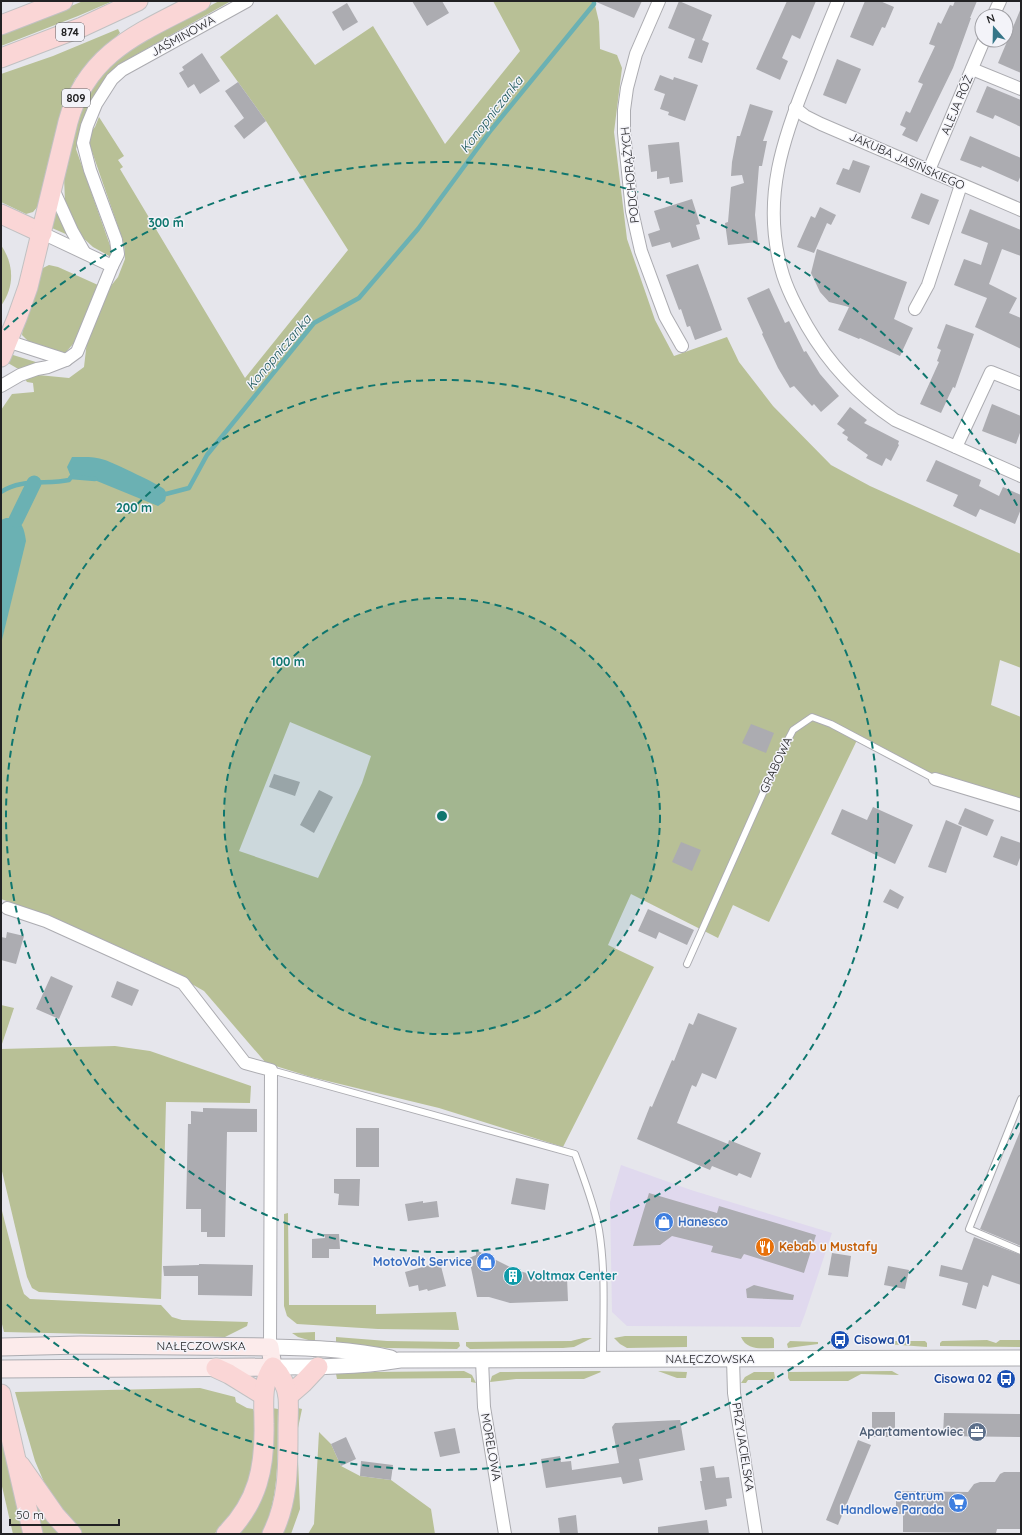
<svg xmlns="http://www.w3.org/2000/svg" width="1022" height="1535" viewBox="0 0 1022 1535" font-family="Quicksand,sans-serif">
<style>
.commercial{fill:#e0d9ee}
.green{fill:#b8c096;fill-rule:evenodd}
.water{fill:#6bb1b3}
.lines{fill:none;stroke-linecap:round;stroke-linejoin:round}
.stream{stroke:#6bb1b3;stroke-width:4.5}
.canal{stroke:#6bb1b3;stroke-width:15}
.building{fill:#acacb1}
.service-casing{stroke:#acacb1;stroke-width:8}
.minor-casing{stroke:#acacb1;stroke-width:14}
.tertiary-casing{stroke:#acacb1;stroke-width:17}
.secondary-casing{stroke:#acacb1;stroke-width:19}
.primary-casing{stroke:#c1c1c2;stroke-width:21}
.service{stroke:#fff;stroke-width:6}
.minor{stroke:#fff;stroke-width:12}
.tertiary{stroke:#fff;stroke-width:15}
.secondary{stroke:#fcebeb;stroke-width:17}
.primary{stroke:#fad6d6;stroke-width:19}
.ring{fill:none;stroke:#0f766e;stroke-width:2;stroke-dasharray:7 5}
.labels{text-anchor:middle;stroke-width:3;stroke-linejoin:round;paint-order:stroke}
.shield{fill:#f3f3f9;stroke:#616164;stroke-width:1}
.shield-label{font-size:11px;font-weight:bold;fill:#222224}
.street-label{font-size:12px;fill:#222224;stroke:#f3f3f9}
.shop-label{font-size:12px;font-weight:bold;fill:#366cbe;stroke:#f3f3f9;text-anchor:end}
.food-label{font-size:12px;font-weight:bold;fill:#c56008;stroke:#f3f3f9;text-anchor:start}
.culture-label{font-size:12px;font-weight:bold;fill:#0d838f;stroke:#f3f3f9;text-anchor:start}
.transit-label{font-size:12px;font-weight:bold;fill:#164399;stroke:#f3f3f9;text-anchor:start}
.service-label{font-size:12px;font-weight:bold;fill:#4e5e75;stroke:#f3f3f9;text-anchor:end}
.water-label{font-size:13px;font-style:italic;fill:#155355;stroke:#f3f3f9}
.centre{fill:#0f766e;stroke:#f3f3f9;stroke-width:2}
.ring-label{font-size:12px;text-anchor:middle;font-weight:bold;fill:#0f766e;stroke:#f3f3f9;stroke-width:3;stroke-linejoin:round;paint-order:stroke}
</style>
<rect width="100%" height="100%" fill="#e6e6ec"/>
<path class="commercial" d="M621,1165l70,25 141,43 -27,81 -5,13 -173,-1 -15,-14 -2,-110z"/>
<g class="green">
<path d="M83,1h30l-35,15 -77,30v-12l28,-10z"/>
<path d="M219,1h12l-106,60 -14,11 -31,61 -4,16 36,102 -1,6 -18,-10 -13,-12 -15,-33 -1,-25 14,-56 6,-17 8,-15 10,-14 13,-14 19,-14z"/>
<path d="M493,1h101l5,21 1,27 17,6 5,13 -8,64 13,107 28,81 19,36 53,-19 12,25 34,44 58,59 39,21 151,68v114l-21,-8 -9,45 30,12v88l-71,-21 -91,-48 -90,186 -36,-17 -15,33 -87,-44 -23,51 46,22 -91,180 -124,-39 -128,-31 -45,-14 -62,-72 -51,-29 -104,-46 -48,-17v-489l11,-16 22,-2 -1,-9 -6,-1 -2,-3 13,-4 31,3 15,-11 3,-26 19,-49 12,-15 7,-18 -1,-15 -35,-101 1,-11 5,-5 4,-10 25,39 -6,4 5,7 -3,2 125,209 103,-128 -82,-129 -46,-64 57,-43 38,51 58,-39 72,118 75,-93zM290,722l81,34 -9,27 -44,95 -79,-27z"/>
<path d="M118,29l2,4 -27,25 -18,21 -11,25 -25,101 -6,7 -7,2 -25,-12v-128l52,-18z"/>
<path d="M57,211l11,24 -16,-7z"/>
<path d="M1,245c13,19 14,41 0,61z"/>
<path d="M49,265l9,2 40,18 -24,58 -9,10 -36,-11 -7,-7 1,-8 18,-55 2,-4z"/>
<path d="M13,355l26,8 -19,7 -12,-7 3,-7z"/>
<path d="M1,1005l13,3 -13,39z"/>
<path d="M115,1046l35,5 101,35 -1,17 -84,-1 -5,197 -122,-7 -7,-4 -5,-11 -26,-110v-118z"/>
<path d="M1,1207l20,78 3,9 6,5 131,6 11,12 10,3 66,2 -1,4 -22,11 -221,-5 -3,-12z"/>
<path d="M288,1213l1,92h87v9l80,-2 3,18 -81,-1 -81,-5 -10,-8 -3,-10v-92z"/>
<path d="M315,1332v10l-17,-5 -6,-4z"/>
<path d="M625,1336h62v11l-60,1 -7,-4 -6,-6z"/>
<path d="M336,1337l51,4 72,1 1,4 -3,3 -70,-1 -51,-5z"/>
<path d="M741,1337h31l2,2v9c-12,0 -27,3 -33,-11z"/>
<path d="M583,1338h9l-18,9 -11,1 -93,1 -4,-3v-4l105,-1z"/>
<path d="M987,1340l9,3 4,-3h21v7l-81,-1v-3l2,-2z"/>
<path d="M790,1341l28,1v2l-30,4 -1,-4z"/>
<path d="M874,1341h51l2,2v4l-53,-4z"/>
<path d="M464,1371l8,4 4,8 -5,-1v-4l-134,1 -1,-5 39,-2z"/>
<path d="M600,1371l1,1 -17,7h-68l-26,3 2,-6 8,-4z"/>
<path d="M658,1371l29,1 -1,6h-9z"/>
<path d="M892,1371l7,4 -38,-1 -13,7h-58l-2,-3v-6z"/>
<path d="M754,1372h20l1,6 -2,2h-25l-2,3h-5l4,-6z"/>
<path d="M200,1388l35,9 1,5 11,6 6,1c4,8 2,19 2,27 -2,38 -11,73 -41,98h-132l-8,-7 -30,-45 -9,-21 -20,-69z"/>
<path d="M272,1408l6,1c-1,42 3,86 -16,125h-24z"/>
<path d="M298,1408l4,1 -4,19v32l2,49 -9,25h-10z"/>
<path d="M319,1432l12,12 10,22 19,10 31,4 40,29 4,25h-127l6,-10z"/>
<path d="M1,1436l22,98h-10l-12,-52z"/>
<path d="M35,1503l24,31h-17z"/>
</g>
<g class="water">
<path d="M72,457c11,0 22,-1 33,3 9,3 55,25 59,29 3,4 2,8 1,12l-7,5 -66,-27 -21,-2 -4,-10z"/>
<path d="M6,518c15,-1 18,9 20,23l-25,103v-124z"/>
</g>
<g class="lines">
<g class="stream">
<path d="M1,492c20,-14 46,-7 68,-12l2,-3 24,2"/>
<path d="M161,493l5,1 23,-6 18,-33 107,-132 45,-25 59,-69 73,-99 103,-126v-3"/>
</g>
<path class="canal" d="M16,520l18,-37"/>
</g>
<g class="building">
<path d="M412,1h30l7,12 -22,13z"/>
<path d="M594,1h48l-8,17z"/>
<path d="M679,1l33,14 -10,25 7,3 -7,20 -14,-5 7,-19 -27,-11z"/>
<path d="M787,1h29l-16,38 -8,-4 -10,23 6,3 -8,19 -24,-11z"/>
<path d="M865,1h15l14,6 -9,21 -3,-1 -9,19 -23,-9z"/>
<path d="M955,1h22l-7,17h1l-18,50 -36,74 -15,-7 4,-7 -6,-3 6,-14 4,2 13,-29 -5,-2 17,-36 -6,-2 9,-22 3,2 9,-19 3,1z"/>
<path d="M347,3l11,19 -15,9 -11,-19z"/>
<path d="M1021,8v65l-23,-10z"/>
<path d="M202,53l18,28 -20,13 -6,-10 -6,4 -9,-15 5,-3 -2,-3z"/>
<path d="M837,59l24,10 -15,35 -23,-9z"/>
<path d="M660,75l13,5 1,-3 24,8 -13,36 -17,-6 1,-3 -9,-3 5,-15 -11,-4z"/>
<path d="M238,82l28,39 -22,18 -10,-13 10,-8 -19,-27z"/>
<path d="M987,86l34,14v27l-26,-12 -2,4 -17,-7z"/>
<path d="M750,104l23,7 -10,30h4l-5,25h-3l-4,49 3,27 -30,3 -3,-22 3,-1 3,-35 13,-4 -2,-8 -11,1 1,-14 5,-26h3z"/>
<path d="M970,136l51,22v17l-3,7 -36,-16 -1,2 -21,-8z"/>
<path d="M679,142l4,40 -13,2 -1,-7 -12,2v-8l-6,1 -3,-27z"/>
<path d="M853,160l17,6 -10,27 -24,-9 7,-16 6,2z"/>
<path d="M921,193l18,7 -10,25 -18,-7z"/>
<path d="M692,199l8,25 -4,1 4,14 -28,9 -2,-6 -18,5 -4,-13 12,-4 -6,-19z"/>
<path d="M820,207l16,8 -5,10 -4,-2 -13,30 -17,-6 14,-31 4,2z"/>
<path d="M970,209l51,21v26l-19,-7 -13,35 28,14 -8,15 12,5v31l-46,-22 12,-29 -33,-13 10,-26 17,6 7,-22 -27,-10z"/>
<path d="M817,249l90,33 -13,37 19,9 -13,28 -40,-18 -1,1 -21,-9 11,-23 -20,-5 -9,-10 -9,-19z"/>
<path d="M698,264l24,66 -27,10 -5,-14 -3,1 -6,-18 -2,1 -13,-35z"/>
<path d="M769,288l16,35 4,-2 15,31 2,-1 14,23 19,22 -18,16 -7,-8 -2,2 -18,-20 -4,2 -12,-20 -16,-34 1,-1 -16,-35z"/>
<path d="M946,324l28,10 -19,54 -2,-1 -12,26 -21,-9 19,-42 -2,-1 4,-11 -4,-2z"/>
<path d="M992,404l29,12v14l-5,14 -34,-13z"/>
<path d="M850,407l17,13 -3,3 35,18 -1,3 1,1 -8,16 -5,-3 -4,8 -16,-8 2,-3 -21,-15 1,-3 -6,-4 3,-3 -8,-6z"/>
<path d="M936,460l45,20 -2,6 20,10 4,-9 18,8v14l-6,15 -35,-15 -4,8 -23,-11 5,-11 -32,-14z"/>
<path d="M751,724l23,9 -8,20 -24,-10z"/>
<path d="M274,774l26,8 -5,14 -26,-9z"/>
<path d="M319,790l14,7 -19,36 -14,-8z"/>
<path d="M873,807l40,18 -18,39 -64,-30 11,-25 25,11z"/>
<path d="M965,808l29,12 -7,16 -29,-12z"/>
<path d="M946,820l16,7 -16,46 -18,-6z"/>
<path d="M1001,836l20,7v12l-4,11 -24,-9z"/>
<path d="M681,842l20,8 -9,21 -20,-9z"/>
<path d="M890,889l14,8 -6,12 -15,-7z"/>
<path d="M648,909l46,21 -7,15 -28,-13 -3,7 -18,-8z"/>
<path d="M7,932l17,4 -8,28 -15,-4v-23l5,1z"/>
<path d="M51,976l22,10 -14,33 -23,-10z"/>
<path d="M117,981l22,9 -7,16 -21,-9z"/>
<path d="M698,1013l39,15 -21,51 -14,-6 -6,14 -4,-2 -15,38 51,21 1,-4 32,13 -10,25 -12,-5 -2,3 -25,-10 -2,4 -73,-31 13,-33 2,1 20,-47 2,1 15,-38 4,2z"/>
<path d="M203,1108l54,1v23h-30l-2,105h-18v-5h-6v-23h-15l2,-85h3v-13l12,1z"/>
<rect x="356" y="1128" width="23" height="39"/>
<path d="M1021,1129v117l-41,-17z"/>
<path d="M516,1178l33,6 -4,26 -34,-6z"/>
<path d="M334,1179h26l-1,27 -21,-1 1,-11 -5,-1z"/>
<path d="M649,1193l68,20 2,-7 97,29 -12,38 -60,-19 -3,5 -30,-7 2,-6 -41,-10 -12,9 -27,1z"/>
<path d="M423,1201v2l14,-2 2,16 -31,4 -3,-17z"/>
<path d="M324,1234h15l1,15h-11v9h-17v-19l13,-1z"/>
<path d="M974,1237l47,18v30l-29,-10 -4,12 -5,-2 -7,24 -14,-4 6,-22 -29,-7 2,-11 21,5z"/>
<path d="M476,1250l40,20 21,6 30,1 1,24 -58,2 -21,-6h-12l-8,-39 7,-3z"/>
<path d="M832,1253l19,3 -3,21 -20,-2z"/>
<path d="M440,1262l6,24 -18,5 -1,-2 -8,2 -1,-6 -9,2 -4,-15z"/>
<path d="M199,1264l54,1 -1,31 -54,-1v-19h-34l-1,-10 36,-1z"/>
<path d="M888,1266l21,4 -4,19 -21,-4z"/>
<path d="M754,1285l40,10 -1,5 -46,-2 -1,-9z"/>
<rect x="872" y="1412" width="23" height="25"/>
<path d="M944,1413l77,1v23l-78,-1z"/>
<path d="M680,1420l5,30 -46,9 4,21 -20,4 -2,-7 -75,11 -5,-29 19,-3 1,6 10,-1 1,9 47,-7 -7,-36 3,-4z"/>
<path d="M455,1428l5,25 -20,4 -6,-25z"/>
<path d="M346,1437l10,22 -15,7 -10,-22z"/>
<path d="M858,1440l13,5 -33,80 -12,-5z"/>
<path d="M361,1461l32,4 -2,15 -31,-4z"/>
<path d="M714,1466l2,12 13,-1 3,21 -6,1 1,7 -22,4 -5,-29h2l-2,-13z"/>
<path d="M1004,1472h17v57h-24l-1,4 -93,-1v-18h-7v-23l72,1 6,-8 6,-2h15l5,-8z"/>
<path d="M576,1515l2,19h-18l-2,-16z"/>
<path d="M707,1520l2,14h-51v-7z"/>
</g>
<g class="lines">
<defs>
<g id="service">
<path d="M687,964l92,-207 14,-27 19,-13 19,7 104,55"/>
<path d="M271,1070l304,84c9,25 19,50 24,76 7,43 4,86 4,130"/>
<path d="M1021,1099l-52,130 52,22"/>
</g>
<g id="minor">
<path d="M659,1l-23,53 -9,34 -3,22v23l8,78 9,40 24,65 17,30"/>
<path d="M838,1c-10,24 -20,49 -29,73 -26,64 -47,124 -28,194 5,20 16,40 26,58 22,38 51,69 88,94l126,56"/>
<path d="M993,16l7,-15"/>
<path d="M972,69l49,20"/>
<path d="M795,108l10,8 16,8 200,86"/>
<path d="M929,170l55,-130"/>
<path d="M52,187l20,44 12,21"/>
<path d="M112,266l6,-12 -2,-14 -26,-70 -7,-27 4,-17 9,-22 16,-25 10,-9 125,-69"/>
<path d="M915,309l13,-24 33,-100"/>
<path d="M7,341l59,19"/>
<path d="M1,386l19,-11 17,-6 11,-2 18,-7 11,-8 35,-86 -70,-33"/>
<path d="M956,447l35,-75 30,12"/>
<path d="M935,779l86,26"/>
<path d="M7,908l39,13 137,62 62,80 26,7 -1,277"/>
<path d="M733,1359l1,34 22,141"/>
<path d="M482,1360l2,47 21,127"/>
</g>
<g id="tertiary">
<path d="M270,1347c40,1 82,2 121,11"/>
<path d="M273,1367c43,0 84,0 127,-7l621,-2"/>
</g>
<path id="secondary" d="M1,1347l79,-2 190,2 3,20 -272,2"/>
<g id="primary">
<path d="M1,25l62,-24"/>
<path d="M1,58l81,-31 56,-26"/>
<path d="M1,214l41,19"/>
<path d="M1,357l16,-39 11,-31 40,-165c19,-71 74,-90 133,-121"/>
<path d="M216,1368l13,6 34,21"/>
<path d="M1,1394l32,140"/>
<path d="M288,1396l15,-13 15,-16"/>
<path d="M20,1465l35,50 17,19"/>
<path d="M226,1534c32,-32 39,-67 38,-110 0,-20 -3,-41 9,-57 7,7 14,19 15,30 1,10 0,21 0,31 0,36 1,73 -16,106"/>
</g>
</defs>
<use href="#service" class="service-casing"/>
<use href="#minor" class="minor-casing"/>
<use href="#tertiary" class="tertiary-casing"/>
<use href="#secondary" class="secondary-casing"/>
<use href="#primary" class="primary-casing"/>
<use href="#service" class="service"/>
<use href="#minor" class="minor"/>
<use href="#tertiary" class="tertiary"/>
<use href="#secondary" class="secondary"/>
<use href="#primary" class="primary"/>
</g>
<circle cx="442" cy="816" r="218" fill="#0f766e" fill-opacity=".12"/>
<g class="ring">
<circle cx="442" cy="816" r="218"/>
<circle cx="442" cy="816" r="436"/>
<path d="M1019 1123A654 654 0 0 1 4 1302M4 330A654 654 0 0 1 1019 509"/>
</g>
<defs>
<symbol id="shop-disc" viewBox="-11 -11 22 22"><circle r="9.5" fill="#3f7fe0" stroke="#f3f3f9"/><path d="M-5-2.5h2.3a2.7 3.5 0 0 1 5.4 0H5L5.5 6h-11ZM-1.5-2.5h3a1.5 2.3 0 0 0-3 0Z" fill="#fff"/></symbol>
<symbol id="restaurant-disc" viewBox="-11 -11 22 22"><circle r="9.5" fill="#e8710a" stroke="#f3f3f9"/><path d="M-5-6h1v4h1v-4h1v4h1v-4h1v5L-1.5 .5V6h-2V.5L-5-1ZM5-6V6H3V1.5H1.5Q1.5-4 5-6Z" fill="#fff"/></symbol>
<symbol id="building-disc" viewBox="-11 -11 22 22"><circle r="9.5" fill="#0f9aa8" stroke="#f3f3f9"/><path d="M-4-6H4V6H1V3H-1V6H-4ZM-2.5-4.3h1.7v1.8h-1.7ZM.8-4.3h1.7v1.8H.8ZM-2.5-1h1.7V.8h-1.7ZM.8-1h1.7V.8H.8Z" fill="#fff"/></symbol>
<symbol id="bus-disc" viewBox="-11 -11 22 22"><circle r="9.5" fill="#1a4fb4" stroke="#f3f3f9"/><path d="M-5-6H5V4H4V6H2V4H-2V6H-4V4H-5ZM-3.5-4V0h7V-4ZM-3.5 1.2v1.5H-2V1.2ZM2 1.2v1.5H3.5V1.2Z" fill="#fff"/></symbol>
<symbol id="office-disc" viewBox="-11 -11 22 22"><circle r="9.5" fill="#5c6f8a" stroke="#f3f3f9"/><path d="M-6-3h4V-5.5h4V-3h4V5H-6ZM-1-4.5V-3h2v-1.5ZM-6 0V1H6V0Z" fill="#fff"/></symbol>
<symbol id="supermarket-disc" viewBox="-11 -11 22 22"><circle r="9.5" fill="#3f7fe0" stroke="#f3f3f9"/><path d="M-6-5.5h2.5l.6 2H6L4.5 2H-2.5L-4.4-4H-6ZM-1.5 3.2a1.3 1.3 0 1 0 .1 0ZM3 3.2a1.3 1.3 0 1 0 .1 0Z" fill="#fff"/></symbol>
</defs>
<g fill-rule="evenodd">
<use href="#shop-disc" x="653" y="1211" width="22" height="22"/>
<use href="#restaurant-disc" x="754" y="1236" width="22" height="22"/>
<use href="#shop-disc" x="475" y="1251" width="22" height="22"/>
<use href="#building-disc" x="502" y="1265" width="22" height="22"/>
<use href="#bus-disc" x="829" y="1329" width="22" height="22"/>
<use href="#bus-disc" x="995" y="1368" width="22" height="22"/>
<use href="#office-disc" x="966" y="1421" width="22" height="22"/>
<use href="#supermarket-disc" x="947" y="1492" width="22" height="22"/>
</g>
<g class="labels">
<g class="shield">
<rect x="56" y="23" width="28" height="18" rx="3"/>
<rect x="62" y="89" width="28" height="18" rx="3"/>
</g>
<g class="shield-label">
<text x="70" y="36">874</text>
<text x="76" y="102">809</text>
</g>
<g class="street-label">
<text transform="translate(183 36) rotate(-29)" y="4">JAŚMINOWA</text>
<text transform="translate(957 105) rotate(-67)" y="4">ALEJA RÓŻ</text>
<text transform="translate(907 161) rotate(24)" y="4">JAKUBA JASIŃSKIEGO</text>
<text transform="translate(630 175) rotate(-96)" y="4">PODCHORĄŻYCH</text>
<text transform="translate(776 765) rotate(-65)" y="4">GRABOWA</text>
<text x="201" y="1350">NAŁĘCZOWSKA</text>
<text x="710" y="1363">NAŁĘCZOWSKA</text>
<text transform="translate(491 1447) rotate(80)" y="4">MORELOWA</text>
<text transform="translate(743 1447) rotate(81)" y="4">PRZYJACIELSKA</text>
</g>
<g class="shop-label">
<text x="678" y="1226" text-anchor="start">Hanesco</text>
<text x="472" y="1266">MotoVolt Service</text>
<text x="944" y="1500">Centrum<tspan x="944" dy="14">Handlowe Parada</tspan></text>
</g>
<g class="food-label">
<text x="779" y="1251">Kebab u Mustafy</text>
</g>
<g class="culture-label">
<text x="527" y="1280">Voltmax Center</text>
</g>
<g class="transit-label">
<text x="854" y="1344">Cisowa 01</text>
<text x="992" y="1383" text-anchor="end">Cisowa 02</text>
</g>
<g class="service-label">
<text x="963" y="1436">Apartamentowiec</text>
</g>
<g class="water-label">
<text transform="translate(491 114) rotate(-52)" y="5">Konopniczanka</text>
<text transform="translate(278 352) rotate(-50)" y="5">Konopniczanka</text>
</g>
</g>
<circle cx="442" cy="816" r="6" class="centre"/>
<g class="ring-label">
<text x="166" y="227">300 m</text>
<text x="134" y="512">200 m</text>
<text x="288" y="666">100 m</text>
</g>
<rect width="1022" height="1535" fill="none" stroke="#222224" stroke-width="4"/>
<g transform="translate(994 28) rotate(340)"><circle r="19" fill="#f3f3f9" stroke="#9f9fa4"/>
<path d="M0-3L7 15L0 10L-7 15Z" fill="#357588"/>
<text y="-6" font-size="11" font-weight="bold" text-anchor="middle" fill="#222224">N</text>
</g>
<path d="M10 1519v6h109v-6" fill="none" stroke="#222224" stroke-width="2"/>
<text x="16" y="1519" font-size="12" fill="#222224" stroke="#f3f3f9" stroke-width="3" paint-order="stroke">50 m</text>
</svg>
